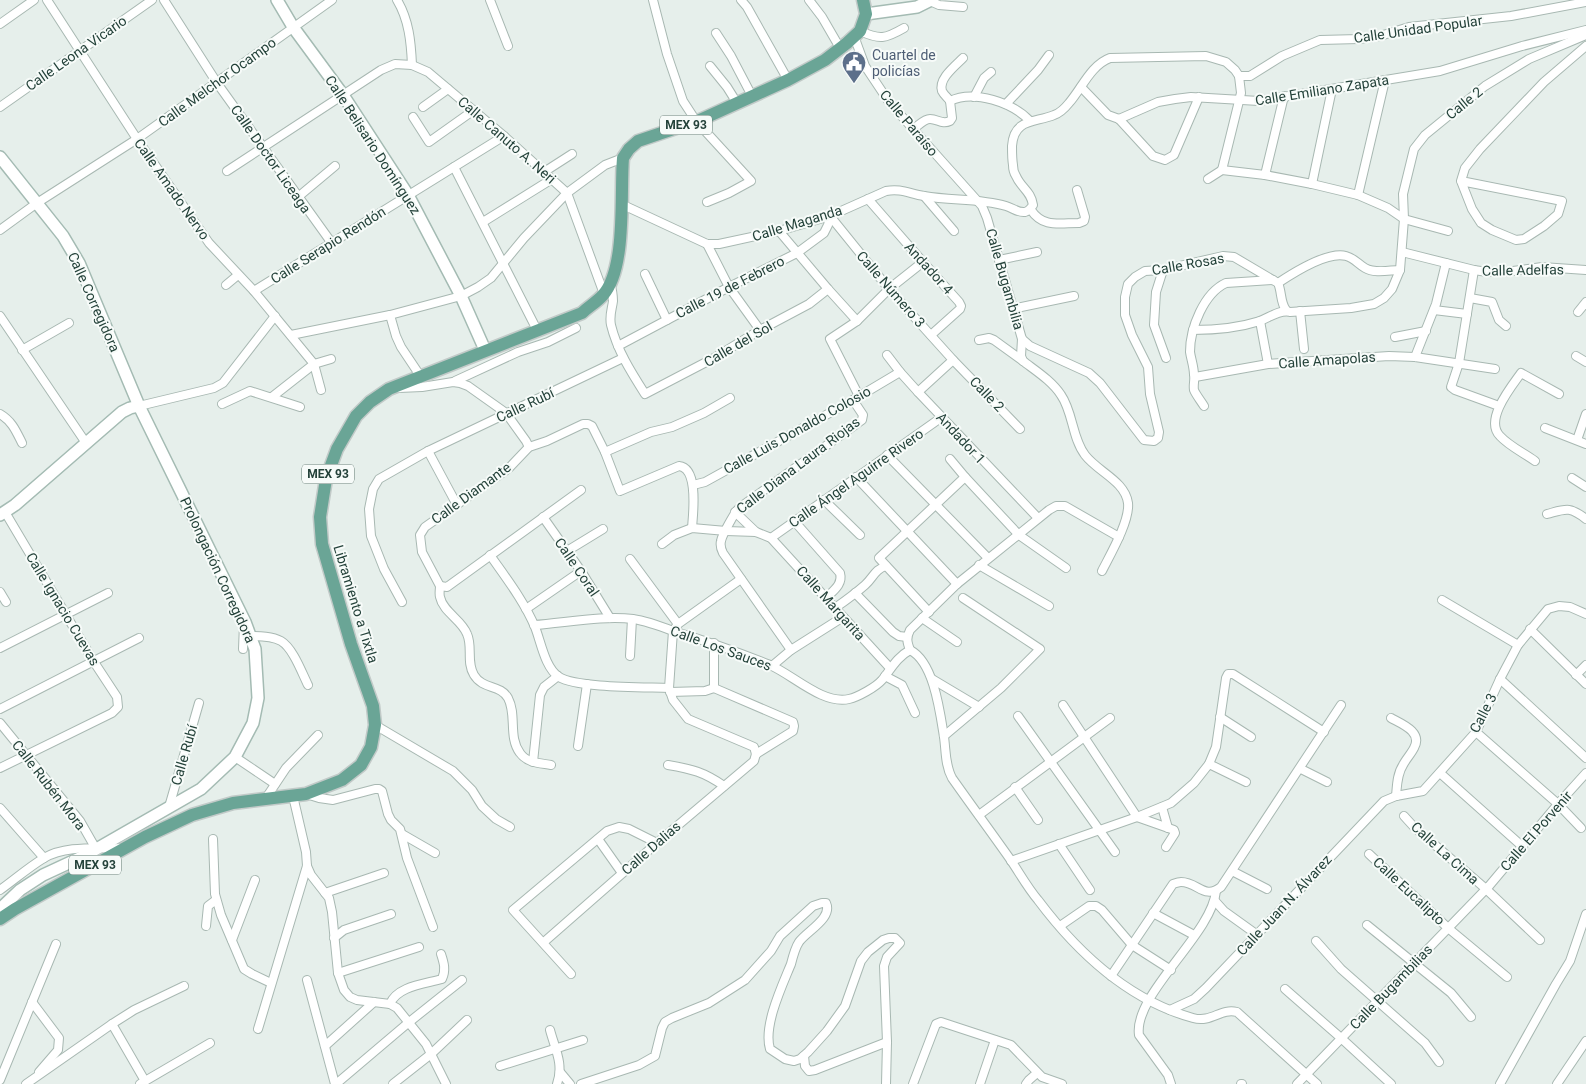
<svg xmlns="http://www.w3.org/2000/svg" width="1586" height="1084" viewBox="0 0 1586 1084" font-family="Roboto,sans-serif">
<style>
.lines{fill:none;stroke-linecap:round;stroke-linejoin:round}
.street-casing{stroke:#a8b8b2;stroke-width:10}
.secondary-casing{stroke:#a4bbb3;stroke-width:14}
.primary-casing{stroke:#c2cac8;stroke-width:15}
.street{stroke:#fff;stroke-width:8}
.secondary{stroke:#fff;stroke-width:11}
.primary{stroke:#6aa596;stroke-width:12}
.labels{text-anchor:middle;stroke-width:4;stroke-linejoin:round;paint-order:stroke}
.shield{fill:#f7fbf9;stroke:#637a73;stroke-width:1}
.shield-label{font-size:12px;font-weight:bold;fill:#24423a}
.street-label{font-size:14px;fill:#24423a;stroke:#f7fbf9}
.service-label{font-size:14px;fill:#4e5e75;stroke:#f7fbf9;text-anchor:start}
</style>
<rect width="100%" height="100%" fill="#e6efeb"/>
<g class="lines">
<defs>
<g id="street">
<path d="M47,0l90,139 72,104 45,48 60,73 7,26"/>
<path d="M164,0l53,83 114,159"/>
<path d="M397,0c12,20 14,42 15,65"/>
<path d="M490,0l18,46"/>
<path d="M653,0l14,54 16,47 13,20 55,60 -22,12 -22,9"/>
<path d="M741,0l6,7 41,73"/>
<path d="M809,0l13,17 18,31"/>
<path d="M930,1l9,4 24,2"/>
<path d="M0,24l34,-24"/>
<path d="M860,31c20,9 25,8 44,-3"/>
<path d="M716,33l15,23 21,40"/>
<path d="M854,36l11,30 24,36 93,104 5,12 35,121 8,7 59,27 11,10 44,57 10,1 4,-3 1,-6 -9,-38 -2,-27 -16,-32 -7,-20v-18l3,-13 7,-7 10,-6 17,-1 61,-14 11,1 44,26c4,9 2,19 8,27"/>
<path d="M710,66l17,21 10,16"/>
<path d="M1239,76h11l32,-20 38,-16 39,-1 21,-3 29,-9 102,-11 75,-14"/>
<path d="M1081,87l27,28 11,4"/>
<path d="M974,97l10,-19 7,-6"/>
<path d="M950,101c-2,-3 -6,-6 -8,-10 -4,-12 13,-25 21,-33"/>
<path d="M1006,104l32,-34 11,-15"/>
<path d="M0,107l152,-107"/>
<path d="M423,107l25,-18"/>
<path d="M413,117l16,25 45,-32"/>
<path d="M1119,119l39,-17 17,-3 16,-2 68,4 181,-30 82,-25 64,-16"/>
<path d="M1119,119l34,37 12,4 9,-5 25,-58"/>
<path d="M913,129c5,-3 11,-10 17,-10 8,0 12,6 20,2l2,-3 -2,-17c24,-12 63,2 80,20"/>
<path d="M454,167l83,163"/>
<path d="M1222,170l43,5 47,9 46,11 30,13 16,11 44,12"/>
<path d="M227,171l154,-101 14,-6 17,1 16,7 76,64 63,57 37,101"/>
<path d="M544,172l28,-18"/>
<path d="M1265,175l19,-79"/>
<path d="M1208,179l14,-9"/>
<path d="M1461,181l101,20 -4,13 -14,12 -20,13 -8,1 -24,-10 -11,-7 -9,-14 -11,-28 4,-13 15,-19 64,-67 42,-36"/>
<path d="M1312,184l20,-95"/>
<path d="M1358,195l27,-115"/>
<path d="M924,196l30,35"/>
<path d="M298,197l37,-31"/>
<path d="M868,199l55,63 36,40 2,4 -1,3 -29,26"/>
<path d="M621,204l86,40h12l60,-13 51,-15 56,-25c15,-3 24,3 38,5 28,5 55,2 82,10 7,2 12,7 19,6 4,-1 6,-4 8,-7 -2,-14 -12,-17 -17,-29 -2,-3 -3,-8 -3,-11 -1,-6 -1,-13 -1,-19 2,-28 23,-23 42,-31 6,-2 11,-7 15,-12 13,-15 22,-38 41,-45l96,-2 20,6 9,8 4,6 2,17 -19,77"/>
<path d="M1031,210c12,18 28,13 48,13l5,-2 1,-4 -8,-27"/>
<path d="M830,216l59,73 64,71 67,69"/>
<path d="M483,222l69,-43"/>
<path d="M0,230l37,-27 100,-64 195,-139"/>
<path d="M779,231l49,58 29,32"/>
<path d="M707,244l22,43 31,43"/>
<path d="M1402,252l72,18 13,2 26,-1 29,-4 44,3"/>
<path d="M999,260l38,-8"/>
<path d="M1163,270l-7,22 -2,33 12,33"/>
<path d="M1474,270l-15,93 -8,24 4,3 44,16"/>
<path d="M645,274l22,46"/>
<path d="M610,282c2,7 3,13 3,19 -1,8 -4,15 -2,24 6,25 20,47 34,69l69,-36 46,-28 49,-26 19,-15"/>
<path d="M1278,283c15,-10 49,-32 68,-27 8,2 12,8 19,12 10,6 25,2 35,2"/>
<path d="M226,285l12,-10"/>
<path d="M254,291l250,-155"/>
<path d="M1470,298l22,4 7,18 7,6"/>
<path d="M1012,309l62,-13"/>
<path d="M1434,310l33,4"/>
<path d="M1300,311l4,38"/>
<path d="M1578,312l8,-10"/>
<path d="M390,315l6,21 5,11 20,30"/>
<path d="M0,316l86,127"/>
<path d="M1260,321l8,43"/>
<path d="M1193,330c23,0 45,-2 67,-9 10,-4 21,-12 30,-9l61,-4 23,-4 10,-6 8,-9 8,-19 4,-51 -1,-25 11,-45 11,-14 60,-49 44,-27 57,-24"/>
<path d="M291,335l99,-20 71,-19 17,-9 13,-9 33,-40 43,-45 38,-28 18,-7"/>
<path d="M1395,337l31,-6"/>
<path d="M1022,339l-1,17 2,5c13,10 29,20 38,34 12,17 11,43 24,60 13,17 40,26 43,48 2,18 -18,52 -26,68"/>
<path d="M979,340l10,-2 5,2 29,21"/>
<path d="M618,346l111,-59 68,-34 27,-20 4,-8 2,-9"/>
<path d="M22,350l47,-27"/>
<path d="M887,355l13,17 18,20 120,126"/>
<path d="M1576,356l10,6"/>
<path d="M1415,357l21,-53 10,-41"/>
<path d="M1195,377l73,-13 121,-8 26,1 80,12"/>
<path d="M455,381l63,-29 30,-10 28,-14"/>
<path d="M399,388l23,-1 31,-5 7,1 8,3 38,27 20,28 3,6"/>
<path d="M918,392l35,-32"/>
<path d="M859,396l-29,-57 27,-18 32,-32 34,-27"/>
<path d="M272,397l42,-33 17,-5"/>
<path d="M222,404l28,-13 50,16"/>
<path d="M139,406l75,-18 9,-5 52,-67"/>
<path d="M1204,406c-3,-5 -8,-11 -10,-16 -1,-5 1,-10 0,-15 0,-8 -3,-16 -4,-23 0,-24 14,-59 36,-69l47,-3"/>
<path d="M0,414c12,7 16,17 22,29"/>
<path d="M1545,428l41,16"/>
<path d="M1577,440l9,-26"/>
<path d="M428,451l29,54"/>
<path d="M605,452l46,-20 21,-5 32,-14 26,-15"/>
<path d="M887,455l101,103"/>
<path d="M950,459l15,18 54,58 47,33"/>
<path d="M1535,461c-11,-8 -26,-15 -35,-25 -16,-16 11,-49 21,-63l38,21"/>
<path d="M856,477l101,107"/>
<path d="M1572,478l14,9"/>
<path d="M693,485l12,-3 148,-82 47,-28"/>
<path d="M824,500l36,35"/>
<path d="M735,512l21,20"/>
<path d="M1547,514c19,-5 22,-8 39,5"/>
<path d="M543,517l38,54 29,47"/>
<path d="M795,522l45,51c3,11 -6,17 -14,25"/>
<path d="M771,538l171,-121"/>
<path d="M662,544l12,-9 18,-7 34,3 30,1 15,6 119,130"/>
<path d="M567,551l36,-22"/>
<path d="M490,555c16,23 34,46 45,72 6,15 10,41 24,50 18,11 86,10 110,11"/>
<path d="M630,559l48,65 -5,7 -4,57 4,12 15,19 66,28 2,7"/>
<path d="M979,565l70,41"/>
<path d="M440,586l-18,-34 -2,-17 5,-8 84,-59 20,-21 18,-6 36,-17h5l4,2 13,26 15,39 59,-25c20,2 14,48 13,62"/>
<path d="M440,586c0,3 -1,8 0,11 3,15 22,23 27,37 6,13 -1,28 7,41 9,15 26,9 34,23 9,17 0,39 12,55 7,10 20,10 31,12"/>
<path d="M440,586l7,1 134,-97"/>
<path d="M0,592l6,10"/>
<path d="M855,593l38,39 6,4 8,1"/>
<path d="M1442,600l76,45"/>
<path d="M402,602l-18,-33 -13,-33 -2,-27 4,-20 6,-10 49,-28 195,-93"/>
<path d="M835,608c10,-7 21,-15 30,-23 8,-7 10,-16 21,-19"/>
<path d="M526,609l55,-38"/>
<path d="M929,612l-50,-54 86,-81"/>
<path d="M922,618l35,24"/>
<path d="M678,624l63,-45"/>
<path d="M534,625c30,-2 70,-10 99,-6 14,2 27,7 40,12 33,10 65,21 97,34 23,10 53,40 79,34 9,-2 27,-12 33,-19 9,-11 15,-23 28,-30"/>
<path d="M1530,629l56,55"/>
<path d="M250,636c10,0 22,0 31,5 12,7 21,32 27,44"/>
<path d="M0,648l108,-55"/>
<path d="M243,649l1,-25"/>
<path d="M791,650l-68,-97c-2,-4 -3,-8 -2,-12 1,-6 14,-29 18,-33l123,-88 1,-5 -10,-15"/>
<path d="M910,650c24,12 30,62 34,87 2,14 1,28 8,41 19,27 39,54 58,81 9,13 17,28 28,41 39,52 90,100 155,118 19,5 27,-10 44,-6l80,72"/>
<path d="M910,650c-3,-8 -4,-12 0,-20l47,-46 92,-74 7,-4h9l54,31"/>
<path d="M630,656l2,-37"/>
<path d="M772,666l19,-16 52,-33"/>
<path d="M1576,675l10,-10"/>
<path d="M885,676l17,9 13,28"/>
<path d="M932,679l47,28"/>
<path d="M1500,679l86,79"/>
<path d="M714,688l79,34 1,4 -1,5 -37,23"/>
<path d="M714,688v-45"/>
<path d="M670,692l35,-1 9,-3"/>
<path d="M1063,705l74,112 37,13 1,3 -9,14"/>
<path d="M0,709l139,-71"/>
<path d="M1018,716l97,136"/>
<path d="M1220,717l31,20"/>
<path d="M1391,718c11,6 32,14 23,30 -3,6 -8,11 -11,17 -6,9 -6,21 -7,31"/>
<path d="M0,723l80,98 16,28"/>
<path d="M375,725l78,46 19,19 10,16 14,13 14,8"/>
<path d="M1476,732l82,72 23,24"/>
<path d="M944,736l57,-48 39,-39 -77,-51"/>
<path d="M578,746l9,-62"/>
<path d="M235,757l40,27"/>
<path d="M533,762l7,-67 4,-8 14,-11"/>
<path d="M1209,764l37,18"/>
<path d="M668,765c24,4 36,7 56,21"/>
<path d="M0,768l112,-55 6,-6 -1,-10 -23,-35 -89,-150"/>
<path d="M1301,769l26,13"/>
<path d="M1440,773l83,74"/>
<path d="M1015,787l23,33"/>
<path d="M306,794l13,4 14,2 42,-11h4l3,2 6,23 3,6 9,9 7,29 26,69"/>
<path d="M266,798l20,-30 32,-33"/>
<path d="M169,807l30,-104"/>
<path d="M1162,807l6,21"/>
<path d="M0,808l44,50"/>
<path d="M979,815l131,-97"/>
<path d="M1404,816l10,11 72,62 54,51"/>
<path d="M402,834l33,19"/>
<path d="M213,839l2,55 6,21 23,54 8,5 19,9"/>
<path d="M598,839l24,34"/>
<path d="M1059,844l31,46"/>
<path d="M1369,854l79,74 59,49"/>
<path d="M1011,861l126,-44 34,-14 23,-20 15,-19 7,-17 10,-69 2,-4h5l91,58"/>
<path d="M307,866l4,9 18,23 3,14 6,61 6,17 6,7 7,3 33,4 7,4 29,36 20,40"/>
<path d="M1232,871l35,18"/>
<path d="M0,890c14,-10 29,-23 44,-32 22,-13 53,-9 77,-10"/>
<path d="M325,893l59,-20"/>
<path d="M1215,901l9,10 32,23"/>
<path d="M1153,913l41,22"/>
<path d="M1367,925l84,68 20,24"/>
<path d="M206,926l2,-20 8,-6"/>
<path d="M1060,926l29,-20h7l6,4 30,35 39,25"/>
<path d="M334,938l10,-8 47,-16"/>
<path d="M232,940l23,-60"/>
<path d="M1316,941l25,28 84,74 14,19"/>
<path d="M544,942l113,-99 97,-82 2,-7"/>
<path d="M338,973l81,-26"/>
<path d="M571,974l-58,-64 94,-79 12,-4 10,2 28,14"/>
<path d="M1111,976l62,-92c3,-1 6,-2 8,-2 17,0 23,18 40,5l120,-182"/>
<path d="M307,980l28,104"/>
<path d="M1285,989l56,49 50,46"/>
<path d="M32,1002l27,36 -1,12 -19,22"/>
<path d="M390,1004c7,-18 35,-20 52,-25 4,-9 2,-16 -1,-25"/>
<path d="M1170,1010l24,-11 12,-11 178,-187 12,-5 27,-5 53,-59 24,-53 18,-34 30,-36 11,-3 11,1 16,7"/>
<path d="M112,1024l33,57"/>
<path d="M258,1029l49,-163 -1,-14 -13,-56"/>
<path d="M550,1030c5,19 14,34 7,54"/>
<path d="M325,1046l49,-44"/>
<path d="M804,1056l1,10 4,5 6,-1 72,-28"/>
<path d="M500,1066l83,-26"/>
<path d="M560,1072l10,12"/>
<path d="M0,1080l56,-136"/>
<path d="M26,1084l86,-60 22,-14 50,-24"/>
<path d="M140,1084l70,-41"/>
<path d="M336,1084l72,-61 54,-43"/>
<path d="M393,1084l38,-30 36,-34"/>
<path d="M581,1084l58,-19 16,-9 7,-28 3,-6 7,-4 37,-15 36,-23 26,-29 9,-15 33,-30 9,-3h4c7,15 -19,28 -27,39 -4,6 -6,14 -8,22 -9,22 -28,62 -21,85l15,10 9,2 6,-2 8,-7 19,-21 18,-25 16,-45 7,-9 15,-12 6,-2h6l5,5 -13,14 -3,9 3,76 -1,42"/>
<path d="M913,1084l23,-60 5,-2 70,23 31,32 20,7"/>
<path d="M980,1084l15,-44"/>
<path d="M1026,1084l3,-4 8,-7"/>
<path d="M1171,1084l-3,-9 -29,-40c-6,-40 73,-101 77,-144"/>
<path d="M1241,1084h1"/>
<path d="M1297,1084l192,-198 69,-82 28,-31"/>
<path d="M1500,1084l56,-100 14,-23 16,-47"/>
<path d="M1557,1084l29,-43"/>
</g>
<g id="secondary">
<path d="M277,0l16,27 50,68 65,100 53,101 24,54"/>
<path d="M866,14l51,-7 14,-7"/>
<path d="M0,157l63,79 16,27 60,143 106,216 10,27 3,49 -5,25 -18,34 -34,32 -115,66 -43,20 -23,15 -20,19"/>
<path d="M0,515l15,-10 107,-93 8,-4 9,-2"/>
</g>
<path id="primary" d="M0,919l15,-10 130,-72 47,-22 41,-12 73,-9 36,-14 19,-15 10,-18 4,-22 -2,-19 -22,-62 -29,-100 -2,-27 6,-38 11,-30 19,-33 14,-14 19,-13 193,-76c6,-6 15,-11 21,-18 24,-27 17,-102 20,-137l6,-9 9,-8 62,-21 88,-40 37,-20 22,-17 13,-12 6,-17 -3,-14"/>
</defs>
<use href="#street" class="street-casing"/>
<use href="#secondary" class="secondary-casing"/>
<use href="#primary" class="primary-casing"/>
<use href="#street" class="street"/>
<use href="#secondary" class="secondary"/>
<use href="#primary" class="primary"/>
</g>
<defs>
<symbol id="civic-pin" viewBox="-11 -11 22 30"><path d="M0 17L-7.5 6A9.5 9.5 0 1 1 7.5 6Z" fill="#5c6f8a" stroke="#f7fbf9"/><path d="M-.6-6.5H3V-4.5H.6V-3L4-1V1h2V6H-6V1h2V-1L-.6-3ZM-1.2 2.5V6h2.4V2.5Z" fill="#fff"/></symbol>
</defs>
<g fill-rule="evenodd">
<use href="#civic-pin" x="840" y="49" width="28" height="38"/>
</g>
<g class="labels">
<g class="shield">
<rect x="660" y="115.5" width="52" height="19" rx="4"/>
<rect x="302" y="464.5" width="52" height="19" rx="4"/>
<rect x="69" y="855.5" width="52" height="19" rx="4"/>
</g>
<g class="shield-label">
<text x="686" y="129">MEX 93</text>
<text x="328" y="478">MEX 93</text>
<text x="95" y="869">MEX 93</text>
</g>
<g class="street-label">
<text transform="translate(1418 29) rotate(-8)" y="5">Calle Unidad Popular</text>
<text transform="translate(76 53) rotate(-35)" y="5">Calle Leona Vicario</text>
<text transform="translate(217 82) rotate(-36)" y="5">Calle Melchor Ocampo</text>
<text transform="translate(1322 90) rotate(-9)" y="5">Calle Emiliano Zapata</text>
<text transform="translate(1464 103) rotate(-39)" y="5">Calle 2</text>
<text transform="translate(909 123) rotate(50)" y="5">Calle Paraíso</text>
<text transform="translate(507 140) rotate(41)" y="5">Calle Canuto A. Neri</text>
<text transform="translate(373 145) rotate(57)" y="5">Calle Belisario Domínguez</text>
<text transform="translate(271 159) rotate(55)" y="5">Calle Doctor Liceaga</text>
<text transform="translate(172 189) rotate(55)" y="5">Calle Amado Nervo</text>
<text transform="translate(797 223) rotate(-17)" y="5">Calle Maganda</text>
<text transform="translate(328 245) rotate(-32)" y="5">Calle Serapio Rendón</text>
<text transform="translate(1188 264) rotate(-10)" y="5">Calle Rosas</text>
<text transform="translate(929 268) rotate(48)" y="5">Andador 4</text>
<text transform="translate(1523 270) rotate(-1)" y="5">Calle Adelfas</text>
<text transform="translate(1005 279) rotate(74)" y="5">Calle Bugambilia</text>
<text transform="translate(730 287) rotate(-27)" y="5">Calle 19 de Febrero</text>
<text transform="translate(891 289) rotate(49)" y="5">Calle Número 3</text>
<text transform="translate(94 302) rotate(66)" y="5">Calle Corregidora</text>
<text transform="translate(738 344) rotate(-30)" y="5">Calle del Sol</text>
<text transform="translate(1327 360) rotate(-4)" y="5">Calle Amapolas</text>
<text transform="translate(987 394) rotate(46)" y="5">Calle 2</text>
<text transform="translate(525 405) rotate(-25)" y="5">Calle Rubí</text>
<text transform="translate(797 430) rotate(-29)" y="5">Calle Luis Donaldo Colosio</text>
<text transform="translate(961 438) rotate(47)" y="5">Andador 1</text>
<text transform="translate(798 465) rotate(-37)" y="5">Calle Diana Laura Riojas</text>
<text transform="translate(856 478) rotate(-35)" y="5">Calle Ángel Aguirre Rivero</text>
<text transform="translate(471 493) rotate(-36)" y="5">Calle Diamante</text>
<text transform="translate(577 567) rotate(56)" y="5">Calle Coral</text>
<text transform="translate(218 570) rotate(65)" y="5">Prolongación Corregidora</text>
<text transform="translate(831 603) rotate(48)" y="5">Calle Margarita</text>
<text transform="translate(356 604) rotate(73)" y="5">Libramiento a Tixtla</text>
<text transform="translate(63 609) rotate(59)" y="5">Calle Ignacio Cuevas</text>
<text transform="translate(721 648) rotate(20)" y="5">Calle Los Sauces</text>
<text transform="translate(1483 713) rotate(-63)" y="5">Calle 3</text>
<text transform="translate(184 755) rotate(-74)" y="5">Calle Rubí</text>
<text transform="translate(49 785) rotate(52)" y="5">Calle Rubén Mora</text>
<text transform="translate(1536 831) rotate(-49)" y="5">Calle El Porvenir</text>
<text transform="translate(651 848) rotate(-41)" y="5">Calle Dalias</text>
<text transform="translate(1445 853) rotate(42)" y="5">Calle La Cima</text>
<text transform="translate(1409 891) rotate(43)" y="5">Calle Eucalipto</text>
<text transform="translate(1284 905) rotate(-47)" y="5">Calle Juan N. Álvarez</text>
<text transform="translate(1391 987) rotate(-46)" y="5">Calle Bugambilias</text>
</g>
<g class="service-label">
<text x="872" y="60">Cuartel de<tspan x="872" dy="16">policías</tspan></text>
</g>
</g>
</svg>
